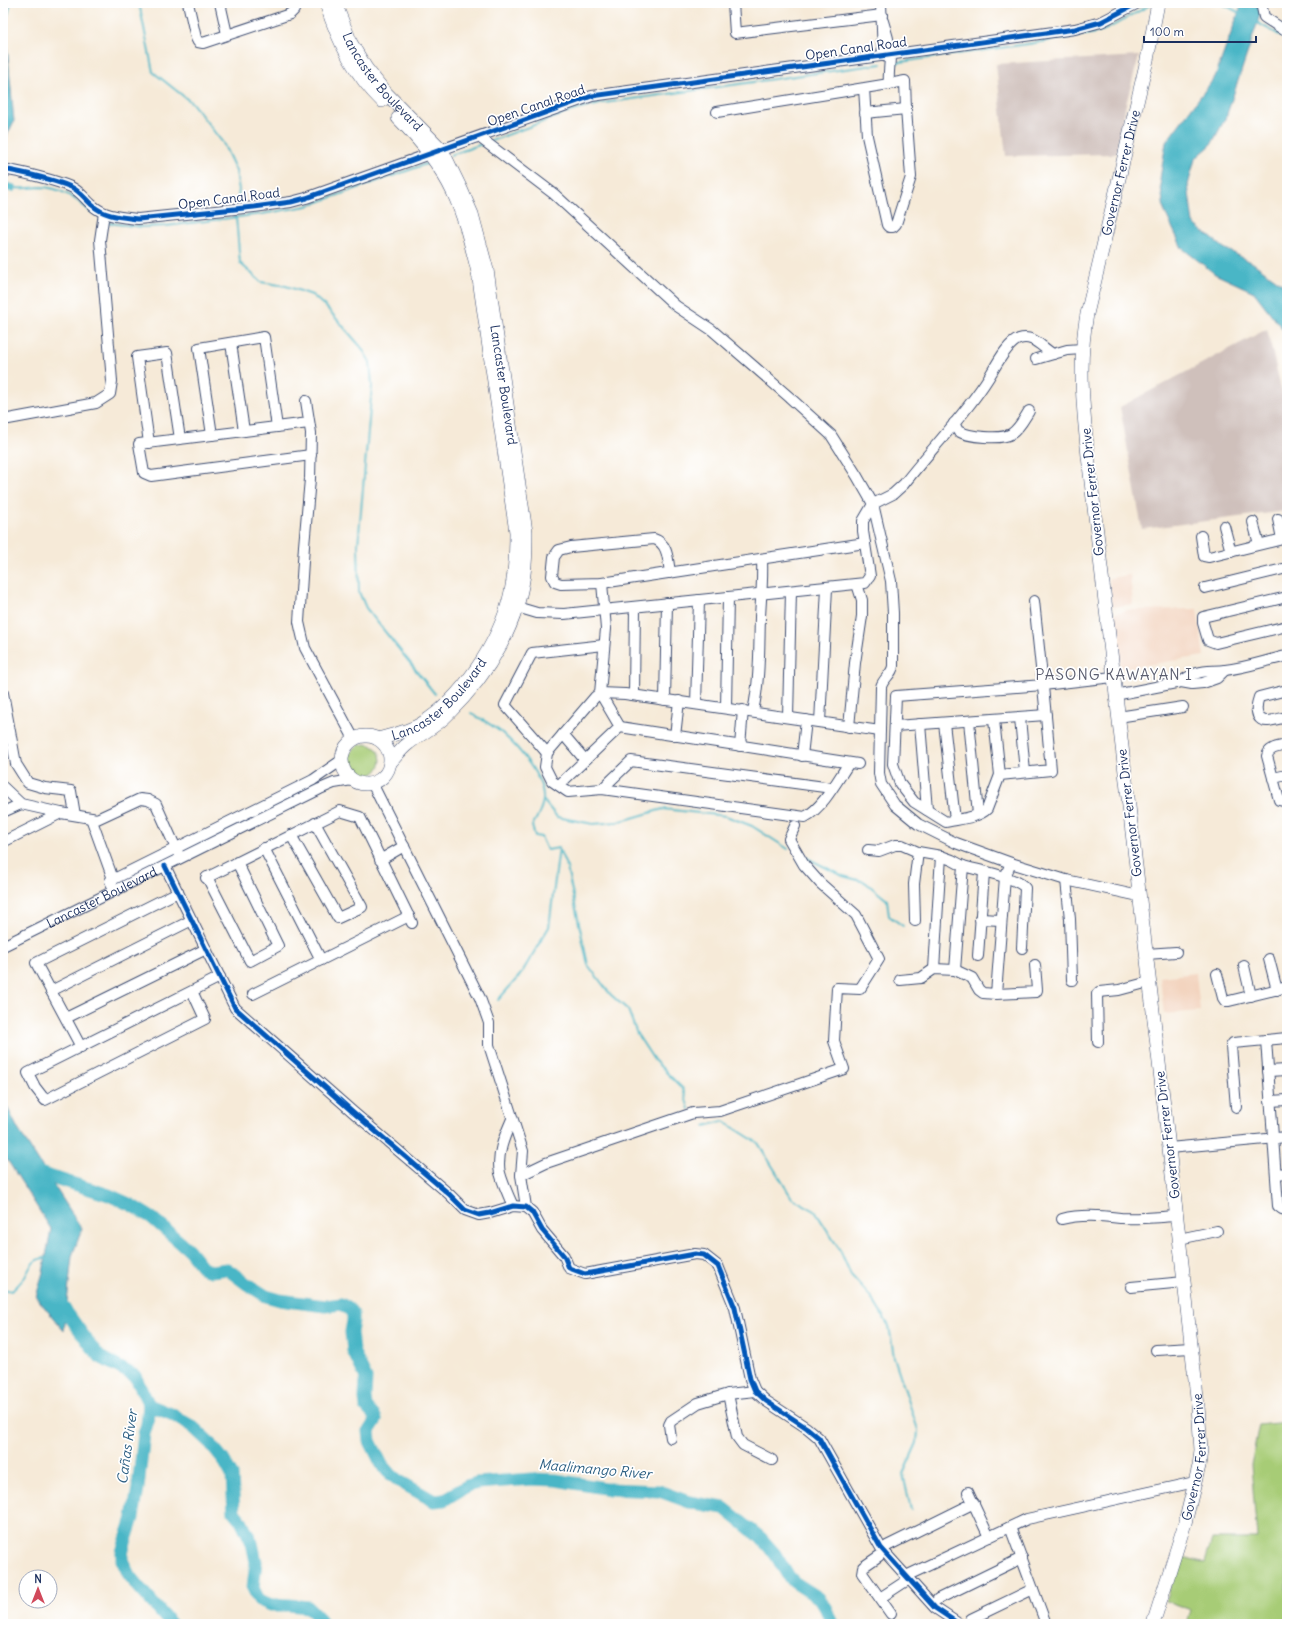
<svg xmlns="http://www.w3.org/2000/svg" width="1290" height="1627" viewBox="0 0 1290 1627" font-family="Delius,sans-serif">
<style>
.built{fill:#f3d4bf}
.industrial{fill:#cfc0bb}
.green{fill:#a7cc76;stroke:#617e6a}
.water{fill:#4ab6c6;stroke:#327292}
.lines{fill:none;stroke-linecap:round;stroke-linejoin:round}
.stream{stroke:#4ab6c6;stroke-width:2}
.canal{stroke:#4ab6c6;stroke-width:8}
.river{stroke:#4ab6c6;stroke-width:13}
.minor-casing{stroke:#3c4b70;stroke-width:12}
.major-casing{stroke:#3c4b70;stroke-width:14}
.minor{stroke:#fff;stroke-width:10}
.major{stroke:#fff;stroke-width:13}
.cycleway-casing{stroke:#fff;stroke-width:8}
.cycleway{stroke:#0057b8;stroke-width:5}
.labels{text-anchor:middle;stroke-width:3.5;stroke-linejoin:round;paint-order:stroke}
.street-label{font-size:13px;fill:#1b2f5e;stroke:#fff}
.water-label{font-size:14px;font-style:italic;fill:#2b5e82;stroke:#fff}
.quarter-label{font-size:15px;letter-spacing:1px;fill:#5c5f70;stroke:#fff}
</style>
<rect width="100%" height="100%" fill="#fff"/>
<filter id="ink" filterUnits="userSpaceOnUse"><feTurbulence type="fractalNoise" baseFrequency=".025" numOctaves="2"/><feDisplacementMap in="SourceGraphic" scale="8" xChannelSelector="R" yChannelSelector="G"/><feConvolveMatrix kernelMatrix="1 2 1 2 8 2 1 2 1" color-interpolation-filters="sRGB"/></filter>
<filter id="wash" filterUnits="userSpaceOnUse"><feTurbulence type="fractalNoise" baseFrequency=".012" numOctaves="4" result="noise"/><feDisplacementMap in="SourceGraphic" scale="16" xChannelSelector="R" yChannelSelector="G"/><feGaussianBlur stdDeviation="0.9" result="paint"/><feColorMatrix in="noise" values="0 0 0 0 0 0 0 0 0 0 0 0 0 0 0 0 0 1.4 0 .05"/><feComposite in="paint" operator="in"/></filter>
<g filter="url(#wash)">
<rect width="100%" height="100%" fill="#f6ead8"/>
<g class="built">
<path d="M1130,575l3,29 -20,3 -4,-29z"/>
<path d="M1197,609l7,47 -84,13 -7,-55 15,-4z"/>
<path d="M1196,973l4,38 -36,3 -4,-37z"/>
</g>
<g class="industrial">
<path d="M1139,56l-13,48 -10,50 -110,2 -10,-92z"/>
<path d="M1267,329l19,80 1,20v82l-145,18 -22,-122z"/>
</g>
<g class="green">
<circle cx="365" cy="760" r="16"/>
<path d="M1287,1422v202h-100l4,-14 -25,-9 14,-45 25,7 7,-24h45l-6,-74 8,-40z"/>
</g>
<g class="water">
<path d="M3,3l11,118 -11,23z"/>
<path d="M1242,3h22l-38,114 -15,28 -16,14 -7,26 5,38 31,25 29,15 31,22 3,4v46l-33,-43 -39,-18 -33,-26 -18,-38 -4,-31 6,-37 49,-65z"/>
<path d="M3,1099l15,30 64,100 -10,27 -8,75 -28,-34 7,-25 8,-43 -48,-76z"/>
</g>
<g class="lines">
<g class="stream">
<path d="M139,3l14,69 39,31 31,40 13,28 3,19 -2,14"/>
<path d="M1221,3l19,10"/>
<path d="M1256,22l31,17"/>
<path d="M893,63l135,-19 68,-11 13,-5 41,-23"/>
<path d="M491,141l81,-30 32,-8 277,-39"/>
<path d="M451,155l31,-11"/>
<path d="M12,188c10,1 19,0 28,-1 22,0 36,12 52,26"/>
<path d="M236,217l4,46 21,19 25,4 26,9 15,13 34,39 9,15 2,24 -14,159 1,47 7,16 69,86"/>
<path d="M108,223l35,4 23,-1 96,-12 45,-8 122,-43"/>
<path d="M471,713c10,6 22,12 31,20 16,14 43,45 41,67 -1,9 -6,18 -11,26l3,10 6,1 6,13 12,-2 -10,79 -28,47 -23,26"/>
<path d="M543,800l14,17 36,7 25,-2 45,-13 63,7 26,10 36,23"/>
<path d="M559,849l8,19 21,97 22,29 18,16 9,24 17,26 29,29 6,20"/>
<path d="M805,857l38,19 22,6 22,18 2,16 14,10"/>
<path d="M705,1126l18,-5 35,22 34,55 23,13 26,41 10,23 20,22 18,29 5,31 24,73 -1,13 -14,31 8,36"/>
<path d="M3,1289l9,2c4,-4 9,-9 13,-14 6,-11 7,-19 23,-19"/>
</g>
<path class="canal" d="M3,186l9,2"/>
<g class="river">
<path d="M3,12l2,-9"/>
<path d="M36,1172l73,23 22,10 21,13 37,32 15,19 7,2 16,-2 20,15 19,12 14,4 45,6 16,-2 8,5 4,5v7l-2,11 2,19 13,27 -1,20 1,9 9,10 1,3 -7,11 1,10 12,24 6,7 11,9 35,20 10,-1 23,-14 10,-3 55,-4 24,1 54,9 49,2 30,11 35,6 37,30 14,16 12,20 7,8 25,16 7,11 6,15"/>
<path d="M59,1297l4,10 28,39 9,11 35,19 14,29 -2,19 -3,10 -6,54 -5,30 -11,34v8l7,15 8,10 34,39"/>
<path d="M149,1405l22,9 22,13 17,16 13,16 9,16 2,37 8,10 10,21 4,19 -3,26 6,12 12,5h18l19,2 12,12 2,5"/>
</g>
</g>
</g>
<g filter="url(#ink)">
<g class="lines">
<defs>
<g id="minor">
<path d="M188,3l8,35 2,4 5,1 87,-29 4,-4 -1,-7"/>
<path d="M220,3l7,31"/>
<path d="M733,3l2,30 147,-18"/>
<path d="M881,3l2,53"/>
<path d="M1261,3l3,14 23,15"/>
<path d="M883,21c3,11 8,23 7,34 0,10 -2,19 -1,29"/>
<path d="M717,112l172,-28 16,-3 1,28 5,68 -15,47 -3,3h-4l-2,-2 -20,-89 -3,-48"/>
<path d="M865,113l41,-4"/>
<path d="M479,137l75,57 122,112 36,24 76,66 43,39 26,41 16,28 18,77 2,32v53c-1,9 -10,12 -12,21l-2,86 2,11 14,21 23,19 38,19 55,20 55,17 73,16"/>
<path d="M3,169c18,3 52,11 68,18 9,4 14,12 21,18 13,12 30,12 46,14l116,-12 37,-5 15,-4 286,-102 483,-67 26,-7 37,-19"/>
<path d="M231,343l13,88"/>
<path d="M1036,359l31,-9 15,-1"/>
<path d="M306,401l5,32 -1,46 -6,67 -5,76 6,26 49,91"/>
<path d="M3,420l93,-17 14,-9 2,-13 -12,-141 4,-27"/>
<path d="M309,423l-170,21 5,29 7,3 160,-21"/>
<path d="M954,423l4,8c10,6 43,9 53,3 8,-5 13,-15 18,-23"/>
<path d="M212,435l-13,-87 65,-11 13,90"/>
<path d="M149,443l-12,-86 30,-4 13,86"/>
<path d="M1278,519l4,20"/>
<path d="M1253,522l6,22"/>
<path d="M1224,526l7,26"/>
<path d="M1201,536l3,20 5,1 78,-19"/>
<path d="M670,573c-2,-13 -2,-30 -16,-34l-83,8 -12,3 -5,7 -2,19 3,6 6,2 41,-1 263,-40"/>
<path d="M602,583l4,46 -6,64 20,34"/>
<path d="M1205,588l82,-20"/>
<path d="M1287,597l-84,20v6l5,17 8,3 71,-17"/>
<path d="M1034,601c6,56 12,112 17,169l-51,5 -13,34c-9,9 -28,10 -41,13l-32,-20 -14,-18 -7,-20 3,-68 147,-11 70,-8"/>
<path d="M510,605l27,8 27,1 301,-31 5,-7 -7,-45v-10l10,-17 20,-10 11,-10c28,-36 61,-69 85,-107 7,-11 18,-34 30,-38 14,-5 22,8 34,15"/>
<path d="M1181,682c17,-13 24,-10 44,-12 21,-2 42,-10 62,-14"/>
<path d="M1287,690l-28,7c-3,8 -5,24 8,24 6,0 14,-3 20,-4"/>
<path d="M3,693l13,71 12,19 17,5 26,3 4,24"/>
<path d="M634,695l1,-88"/>
<path d="M1115,695l66,-13 11,2 11,-1 14,-5 8,-8"/>
<path d="M665,700l2,-97"/>
<path d="M696,704l3,-104"/>
<path d="M726,708l2,-111"/>
<path d="M753,711c7,-31 6,-63 7,-94 1,-20 3,-39 2,-58"/>
<path d="M788,717l3,-126"/>
<path d="M1118,717l65,-10"/>
<path d="M1020,718l5,54"/>
<path d="M994,720l6,55"/>
<path d="M969,721l9,93"/>
<path d="M820,722l7,-134"/>
<path d="M944,723l11,97"/>
<path d="M920,724l7,86"/>
<path d="M895,726l151,-11"/>
<path d="M849,727l6,-64 7,-47v-16l-5,-16"/>
<path d="M563,734l22,26"/>
<path d="M675,736l4,-35"/>
<path d="M1287,745c-8,2 -18,2 -20,11l12,44 8,2"/>
<path d="M740,746l3,-36"/>
<path d="M547,753l-42,-48 27,-52 72,-8"/>
<path d="M802,756l4,-36"/>
<path d="M849,763c-11,16 -26,45 -44,54l-203,-28 -34,3 -16,-11 -7,-14 2,-14 48,-56 5,-4 25,1 255,37"/>
<path d="M1273,778l14,-3"/>
<path d="M372,783l108,215 9,25v22l34,106 -2,24 5,32"/>
<path d="M559,785l61,-58 238,37"/>
<path d="M3,787l18,17 40,9 36,6 43,-20 8,1 8,4 22,49"/>
<path d="M602,789l29,-28 201,27"/>
<path d="M3,812l18,-8"/>
<path d="M91,818l22,61"/>
<path d="M291,835l47,83 24,-11 -47,-84"/>
<path d="M3,842l58,-29"/>
<path d="M264,848l57,112"/>
<path d="M868,850l11,1 16,-6h7l16,7 23,4 -7,113"/>
<path d="M941,856l11,4 11,6"/>
<path d="M380,860l24,-14"/>
<path d="M165,866l70,142 118,104 96,82 16,16 14,5 11,-2 23,-7 13,1 6,5 10,18 22,26 5,12 16,6 110,-20 9,1 14,11 17,42 15,71 5,12 11,10 41,27 12,10 62,110 54,60 24,16"/>
<path d="M207,877l43,84 28,-15 -41,-84"/>
<path d="M206,878l134,-67 20,6 52,106"/>
<path d="M1066,880l4,39 2,61"/>
<path d="M115,891l-5,-10 203,-101 29,-20"/>
<path d="M980,919l21,1"/>
<path d="M915,921l-1,-37 4,-32"/>
<path id="s1" d="M3,946l317,-157 14,-6 18,-3"/>
<path d="M1146,954l30,-2"/>
<path d="M978,956l6,-84"/>
<path d="M1269,959l8,31"/>
<path d="M1244,966l7,30"/>
<path d="M955,970l8,-104c13,4 55,11 62,22l-3,60"/>
<path d="M1217,974l6,24 2,3h4l58,-14"/>
<path d="M900,980l21,-2 13,-9 21,1 17,8 7,12 4,3 13,1 9,-117 6,-14"/>
<path d="M51,991l141,-71"/>
<path d="M192,991l13,28 -160,81 -10,-13 -7,-14 192,-96"/>
<path d="M253,994l156,-78"/>
<path d="M996,994l40,-2 1,-2 -2,-25"/>
<path d="M66,1018l140,-69"/>
<path d="M1266,1040l12,166 4,3 5,1"/>
<path d="M1098,1042l-1,-48 2,-2 20,-2 30,-8"/>
<path d="M81,1047l-45,-84 142,-71"/>
<path d="M1268,1071l19,-1"/>
<path d="M1270,1101l17,-1"/>
<path d="M1236,1107l-5,-61 2,-3 54,-5"/>
<path d="M512,1119c-7,16 -16,36 -12,54 3,11 8,22 13,33"/>
<path d="M1169,1148l118,-11"/>
<path d="M1276,1174l11,-1"/>
<path d="M521,1175l25,-12 147,-50 27,-2 124,-42 -10,-28 3,-53 23,1 19,-30 -23,-44 -36,-32 -16,-18 -15,-26 6,-13"/>
<path d="M1062,1219c20,-5 39,-3 59,-1 18,1 37,-1 56,-2"/>
<path d="M1179,1239l38,-8"/>
<path d="M1131,1287l53,-5"/>
<path d="M1156,1350l35,-2"/>
<path d="M728,1394l9,43 6,8 29,15"/>
<path d="M671,1438l-2,-13 2,-4 27,-18 30,-9 27,-3"/>
<path d="M968,1492l21,45"/>
<path d="M1010,1527l36,97"/>
<path d="M887,1546l87,-43"/>
<path d="M879,1556l-16,11 -1,6 29,41"/>
<path d="M906,1576l121,-57 168,-37"/>
<path d="M880,1598l29,-19"/>
<path d="M938,1599l84,-41"/>
<path d="M971,1619l62,-30"/>
</g>
<g id="major">
<path d="M326,3c11,36 29,72 56,98"/>
<path id="s2" d="M335,3l16,40 15,25 19,24 57,58 19,39 11,25 15,56 39,262c0,11 0,22 -1,33 -5,58 -36,109 -77,149 -11,12 -26,19 -39,29 -7,5 -13,13 -19,20"/>
<circle cx="366" cy="760" r="24"/>
<path id="s3" d="M378,739c14,-4 30,-7 43,-15 41,-25 78,-81 89,-128 5,-21 6,-42 6,-64l-38,-260c-7,-27 -13,-54 -25,-80 -13,-27 -33,-52 -55,-74"/>
<path id="s4" d="M1153,1624l32,-101 14,-57 2,-16 -3,-44 -29,-258 -81,-692c-5,-48 -10,-94 -1,-142l60,-254 11,-57"/>
</g>
</defs>
<use href="#minor" class="minor-casing"/>
<use href="#major" class="major-casing"/>
<use href="#minor" class="minor"/>
<use href="#major" class="major"/>
<defs>
<g id="cycleway">
<path d="M3,169c18,3 52,11 68,18 9,4 14,12 21,18 13,12 30,12 46,14l116,-12 37,-5 15,-4 286,-102 483,-67 26,-7 37,-19"/>
<path d="M165,866l70,142 118,104 96,82 16,16 14,5 11,-2 23,-7 13,1 6,5 10,18 22,26 5,12 16,6 110,-20 9,1 14,11 17,42 15,71 5,12 11,10 41,27 12,10 62,110 54,60 24,16"/>
</g>
</defs>
<use href="#cycleway" class="cycleway-casing"/>
<use href="#cycleway" class="cycleway"/>
</g>
</g>
<g class="labels">
<g class="street-label">
<text transform="translate(856 48) rotate(-8)" y="5">Open Canal Road</text>
<text dy="5" stroke="none"><textPath href="#s2" startOffset="93">Lancaster Boulevard</textPath></text>
<text transform="translate(536 105) rotate(-19)" y="5">Open Canal Road</text>
<text dy="5" stroke="none"><textPath href="#s4" startOffset="1469">Governor Ferrer Drive</textPath></text>
<text transform="translate(229 198) rotate(-7)" y="5">Open Canal Road</text>
<text dy="5" stroke="none"><textPath href="#s2" startOffset="429">Lancaster Boulevard</textPath></text>
<text transform="translate(1092 492) rotate(-96)" y="5">Governor Ferrer Drive</text>
<text dy="5" stroke="none"><textPath href="#s3" startOffset="75">Lancaster Boulevard</textPath></text>
<text transform="translate(1129 813) rotate(-97)" y="5">Governor Ferrer Drive</text>
<text dy="5" stroke="none"><textPath href="#s1" startOffset="110">Lancaster Boulevard</textPath></text>
<text transform="translate(1167 1135) rotate(-97)" y="5">Governor Ferrer Drive</text>
<text dy="5" stroke="none"><textPath href="#s4" startOffset="173">Governor Ferrer Drive</textPath></text>
</g>
<g class="water-label">
<text transform="translate(127 1447) rotate(-82)" y="5">Cañas River</text>
<text transform="translate(595 1469) rotate(5)" y="5">Maalimango River</text>
</g>
<g class="quarter-label">
<text x="1114" y="680">PASONG KAWAYAN I</text>
</g>
</g>
<rect width="1290" height="1627" fill="none" stroke="#fff" stroke-width="16"/>
<g transform="translate(38 1589)"><circle r="19" fill="#ffffff" stroke="#a4acbf"/>
<path d="M0-3L7 15L0 10L-7 15Z" fill="#d1495b"/>
<text y="-6" font-size="11" font-weight="bold" text-anchor="middle" fill="#1b2f5e">N</text>
</g>
<path d="M1144 36v6h112v-6" fill="none" stroke="#1b2f5e" stroke-width="2"/>
<text x="1150" y="36" font-size="12" fill="#1b2f5e" stroke="#ffffff" stroke-width="3" paint-order="stroke">100 m</text>
</svg>
